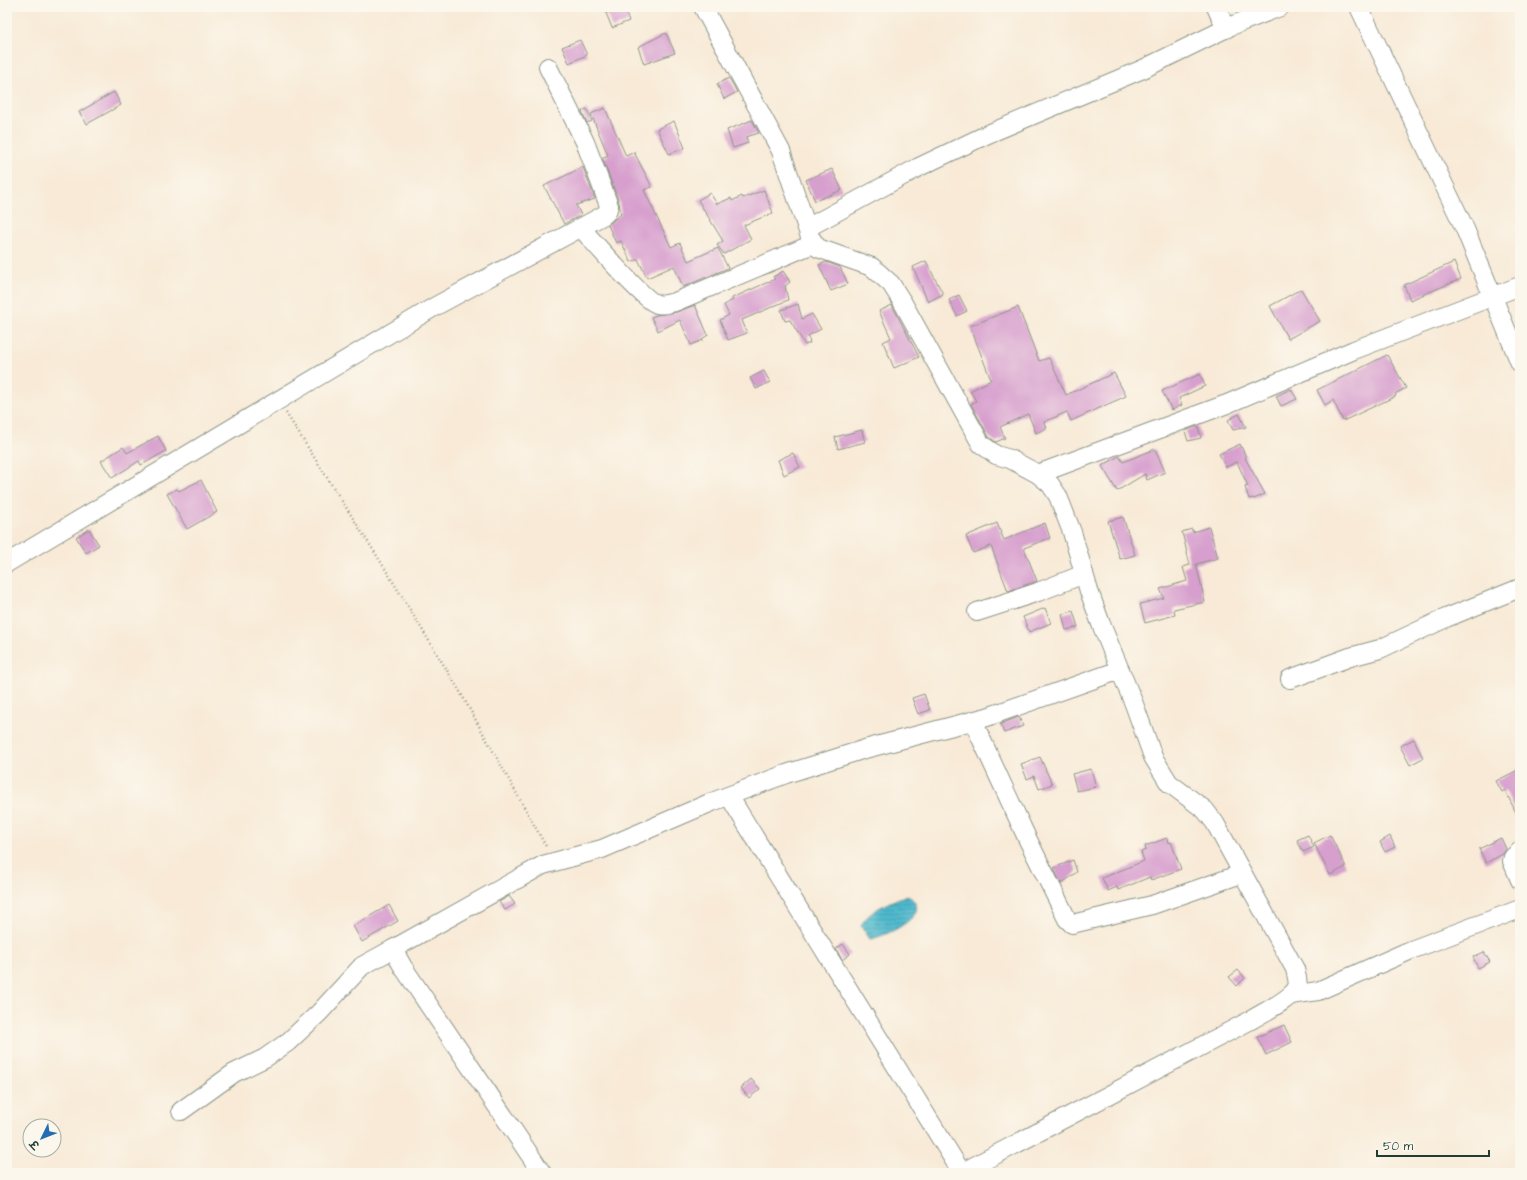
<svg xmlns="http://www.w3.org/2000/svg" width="1527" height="1180" viewBox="0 0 1527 1180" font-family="'Architects Daughter','Playpen Sans Deva',sans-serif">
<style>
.water{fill:url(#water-rules);stroke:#387c81}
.building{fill:#d79fce}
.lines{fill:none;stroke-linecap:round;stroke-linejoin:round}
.minor-casing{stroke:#8c9486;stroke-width:20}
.path{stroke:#8c9486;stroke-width:2.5;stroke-dasharray:1 3;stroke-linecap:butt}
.minor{stroke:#fff;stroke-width:18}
</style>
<defs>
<pattern id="water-rules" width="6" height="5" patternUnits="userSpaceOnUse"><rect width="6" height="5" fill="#50bace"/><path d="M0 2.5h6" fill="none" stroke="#4298a8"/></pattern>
</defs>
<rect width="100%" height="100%" fill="#fbf7ec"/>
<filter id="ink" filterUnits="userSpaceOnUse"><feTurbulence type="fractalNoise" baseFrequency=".025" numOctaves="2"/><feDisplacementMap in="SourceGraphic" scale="8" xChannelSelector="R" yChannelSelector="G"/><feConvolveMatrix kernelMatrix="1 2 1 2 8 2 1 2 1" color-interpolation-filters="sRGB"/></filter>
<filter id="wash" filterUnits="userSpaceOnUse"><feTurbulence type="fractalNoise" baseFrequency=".012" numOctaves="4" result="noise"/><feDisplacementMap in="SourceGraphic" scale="16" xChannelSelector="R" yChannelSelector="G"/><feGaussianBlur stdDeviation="0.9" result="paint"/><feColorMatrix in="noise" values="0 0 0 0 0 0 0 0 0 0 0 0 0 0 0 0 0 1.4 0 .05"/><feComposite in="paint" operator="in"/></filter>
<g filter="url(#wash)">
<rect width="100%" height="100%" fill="#f8ead7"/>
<path class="water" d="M908,895c2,2 7,6 8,9 6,16 -33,33 -46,35l-9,-13c6,-15 32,-26 47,-31z"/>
<g id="blocks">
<g class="building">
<path d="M624,7l5,14 -17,7 -6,-15z"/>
<path d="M666,33l9,20 -31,11 -6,-17z"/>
<path d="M580,40l7,15 -18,8 -7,-16z"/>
<path d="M729,78l8,14 -13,7 -7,-15z"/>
<path d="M114,92l7,13 -34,19 -8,-12z"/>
<path d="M605,108l21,48 8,-4 18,35 -8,3 27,57 9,-4 8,18 30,-13 10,20 -45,19 -9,-21 -27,12 -9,-19 -7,3 -10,-21 -5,2 -8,-18 13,-11 -2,-12 -16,-42v-2l5,-3 -17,-41z"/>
<path d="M587,109l5,12 -5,2 -5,-12z"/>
<path d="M752,120l7,13 -13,4 2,6 -15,5 -6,-18z"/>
<path d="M674,121l11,27 -16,6 -12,-25z"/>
<path d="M583,167l12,32 -19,6 5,10 -17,9 -20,-38z"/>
<path d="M832,169l10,21 -27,11 -9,-21z"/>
<path d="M764,190l9,23 -29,12 7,14 -27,15 -7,-9 6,-4 -25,-41 12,-7 7,11 14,-6 1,3 10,-5 1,2z"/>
<path d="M926,261l17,33 -15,8 -15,-35z"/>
<path d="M826,262l14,5 8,17 -17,7 -12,-26z"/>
<path d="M1454,262l7,17 -51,21 -6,-15z"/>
<path d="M783,271l7,11 -5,4 3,14 -46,20 5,13 -19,7 -8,-20 9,-5 -5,-10 9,-5 -1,-2 43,-19 -2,-2z"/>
<path d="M1301,289l19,32 -32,18 -18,-33z"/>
<path d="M959,295l8,16 -10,5 -8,-16z"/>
<path d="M798,304l4,15 10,-5 9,15 -13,7 2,7 -5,2 -15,-25 -5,1 -4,-11z"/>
<path d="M695,305l13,30 -6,4 1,1 -12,5 -11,-25 -22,11 -7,-14 6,-2 20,-3z"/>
<path d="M892,305l27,52 -25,11 -11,-26 8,-4 -12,-27z"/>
<path d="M1018,307l21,54 10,-3 17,37 48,-22 12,23 -55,25 -4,-9 -23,10 3,6 -11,5 -8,-19 -28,13 5,11 -9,4 -7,-5 -18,-33 5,-3 -6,-10 21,-11 -21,-54z"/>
<path d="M1387,355l19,33 -11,6 1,2 -53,25 -10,-21 -8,5 -8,-15z"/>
<path d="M764,371l6,11 -14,7 -6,-11z"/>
<path d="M1200,374l5,12 -26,12 3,7 -10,5 -10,-19z"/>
<path d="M1291,389l6,10 -16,7 -5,-10z"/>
<path d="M1239,414l7,13 -13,3 -5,-10z"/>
<path d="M1198,426l3,12 -13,3 -3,-10z"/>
<path d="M862,430l3,12 -27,7 -3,-12z"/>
<path d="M158,436l8,15 -25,14 -2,-4 -27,17 -11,-17 22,-14 4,6z"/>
<path d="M1240,444l6,13 -1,1 20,36 -11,5 -1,-1 -4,1 -4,-12 3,-1 -11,-24 -11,5 -7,-13z"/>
<path d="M1155,449l10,23 -18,8 -2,-6 -28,17 -15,-25 17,-10 4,6z"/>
<path d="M793,453l7,14 -16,8 -6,-15z"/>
<path d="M201,480l16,32 -30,17 -20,-35 10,-5 2,2z"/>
<path d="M1123,517l12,38 -15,4 -12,-38z"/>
<path d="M997,523l7,17 41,-17 5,15 -26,10 13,33 -29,10 -17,-45 -18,7 -7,-17z"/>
<path d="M1209,527l9,31 -22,6 9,38 -31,7 1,6 -30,8 -5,-19 24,-6 -4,-9 27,-8 -4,-14 7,-2 -8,-33 10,-3 1,3z"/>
<path d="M89,529l10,16 -13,8 -10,-16z"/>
<path d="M1045,608l6,15 -22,9 -6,-15z"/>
<path d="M1073,611l5,16 -12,3 -4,-16z"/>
<path d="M924,694l6,16 -12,4 -6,-16z"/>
<path d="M1019,717l4,9 -19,7 -4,-9z"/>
<path d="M1414,739l9,19 -13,7 -10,-19z"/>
<path d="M1040,757l12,27 -13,5 -5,-13 -7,3 -6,-15z"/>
<path d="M1091,769l5,18 -19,4 -5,-17z"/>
<path d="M1520,769v52l-15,-31 -3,2 -6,-11z"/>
<path d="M1308,835l6,12 -11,5 -6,-12z"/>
<path d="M1330,835l16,32 -16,8 -16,-32z"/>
<path d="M1390,836l5,11 -10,5 -5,-10z"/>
<path d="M1167,838l1,5 3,-1 10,27 -30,11 -1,-3 -32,13 -1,-3 -9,4 -6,-13 42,-17 -3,-9 5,-2 -1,-4z"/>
<path d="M1501,838l5,11 -3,5 -17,9 -7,-14z"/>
<path d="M1073,860l4,12 -16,12 -7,-16z"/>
<path d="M509,896l6,8 -10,6 -6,-8z"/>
<path d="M389,905l9,16 -36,21 -9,-16z"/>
<path d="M843,944l7,10 -8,6 -6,-11z"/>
<path d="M1484,952l6,10 -12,6 -5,-11z"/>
<path d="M1238,970l7,8 -8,8 -8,-9z"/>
<path d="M1284,1025l8,17 -26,13 -9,-18z"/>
<path d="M751,1079l9,10 -11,9 -8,-10z"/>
</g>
</g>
</g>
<g filter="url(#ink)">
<use href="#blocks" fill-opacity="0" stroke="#8c9486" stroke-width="1"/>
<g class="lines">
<defs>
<g id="minor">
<path d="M703,7l78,144 29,86 8,11 54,19 19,17 12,19 78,141 15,11 14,4 28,15 12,10 8,12 14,36 17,59 12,33 33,80 19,53 16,26 36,27 10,13 80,146c1,6 4,12 2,18 -5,12 -35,26 -46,33l-290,153"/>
<path d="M1216,7l10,22"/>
<path d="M1359,7l106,222 55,134"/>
<path d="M581,228c12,13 63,73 76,76 6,2 12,-1 18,-2l138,-58"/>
<path d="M807,228l112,-61 69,-33 155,-65 88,-43 49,-19"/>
<path d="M1038,474l189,-70 127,-54 166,-64"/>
<path d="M7,563l427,-256 170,-92 3,-3 2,-6 -7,-19 -17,-45 -37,-75"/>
<path d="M977,612l61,-20 46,-18"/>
<path d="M1290,679l60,-22 30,-8 66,-31 74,-30"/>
<path d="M973,721l54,117 40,81 5,5 80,-19 89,-31"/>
<path d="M729,796l233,377"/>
<path d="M1520,851l-7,6 -1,4 8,19"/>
<path d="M1291,995l27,-4 93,-41 109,-41"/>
<path d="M181,1111l53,-38 31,-15 23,-16 31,-29 43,-47 31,-17"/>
<path d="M542,1173l-139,-206 -10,-18 150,-84 59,-16 110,-47 74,-28 79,-25 122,-32 133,-47"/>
</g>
</defs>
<use href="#minor" class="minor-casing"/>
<path class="path" d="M286,413l98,154 75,123 88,158"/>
<use href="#minor" class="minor"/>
</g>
</g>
<rect width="1527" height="1180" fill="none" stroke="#fbf7ec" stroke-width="24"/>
<g transform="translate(42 1138) rotate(227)"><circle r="19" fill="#fbf7ec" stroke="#a3ada2"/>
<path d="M0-3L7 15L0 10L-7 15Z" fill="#1f6fb2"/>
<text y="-6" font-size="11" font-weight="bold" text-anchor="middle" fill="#1f3d34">उ</text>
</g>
<path d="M1377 1150v6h112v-6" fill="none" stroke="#1f3d34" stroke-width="2"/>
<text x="1383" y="1150" font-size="12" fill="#1f3d34" stroke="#fbf7ec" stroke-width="3" paint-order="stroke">50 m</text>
</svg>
